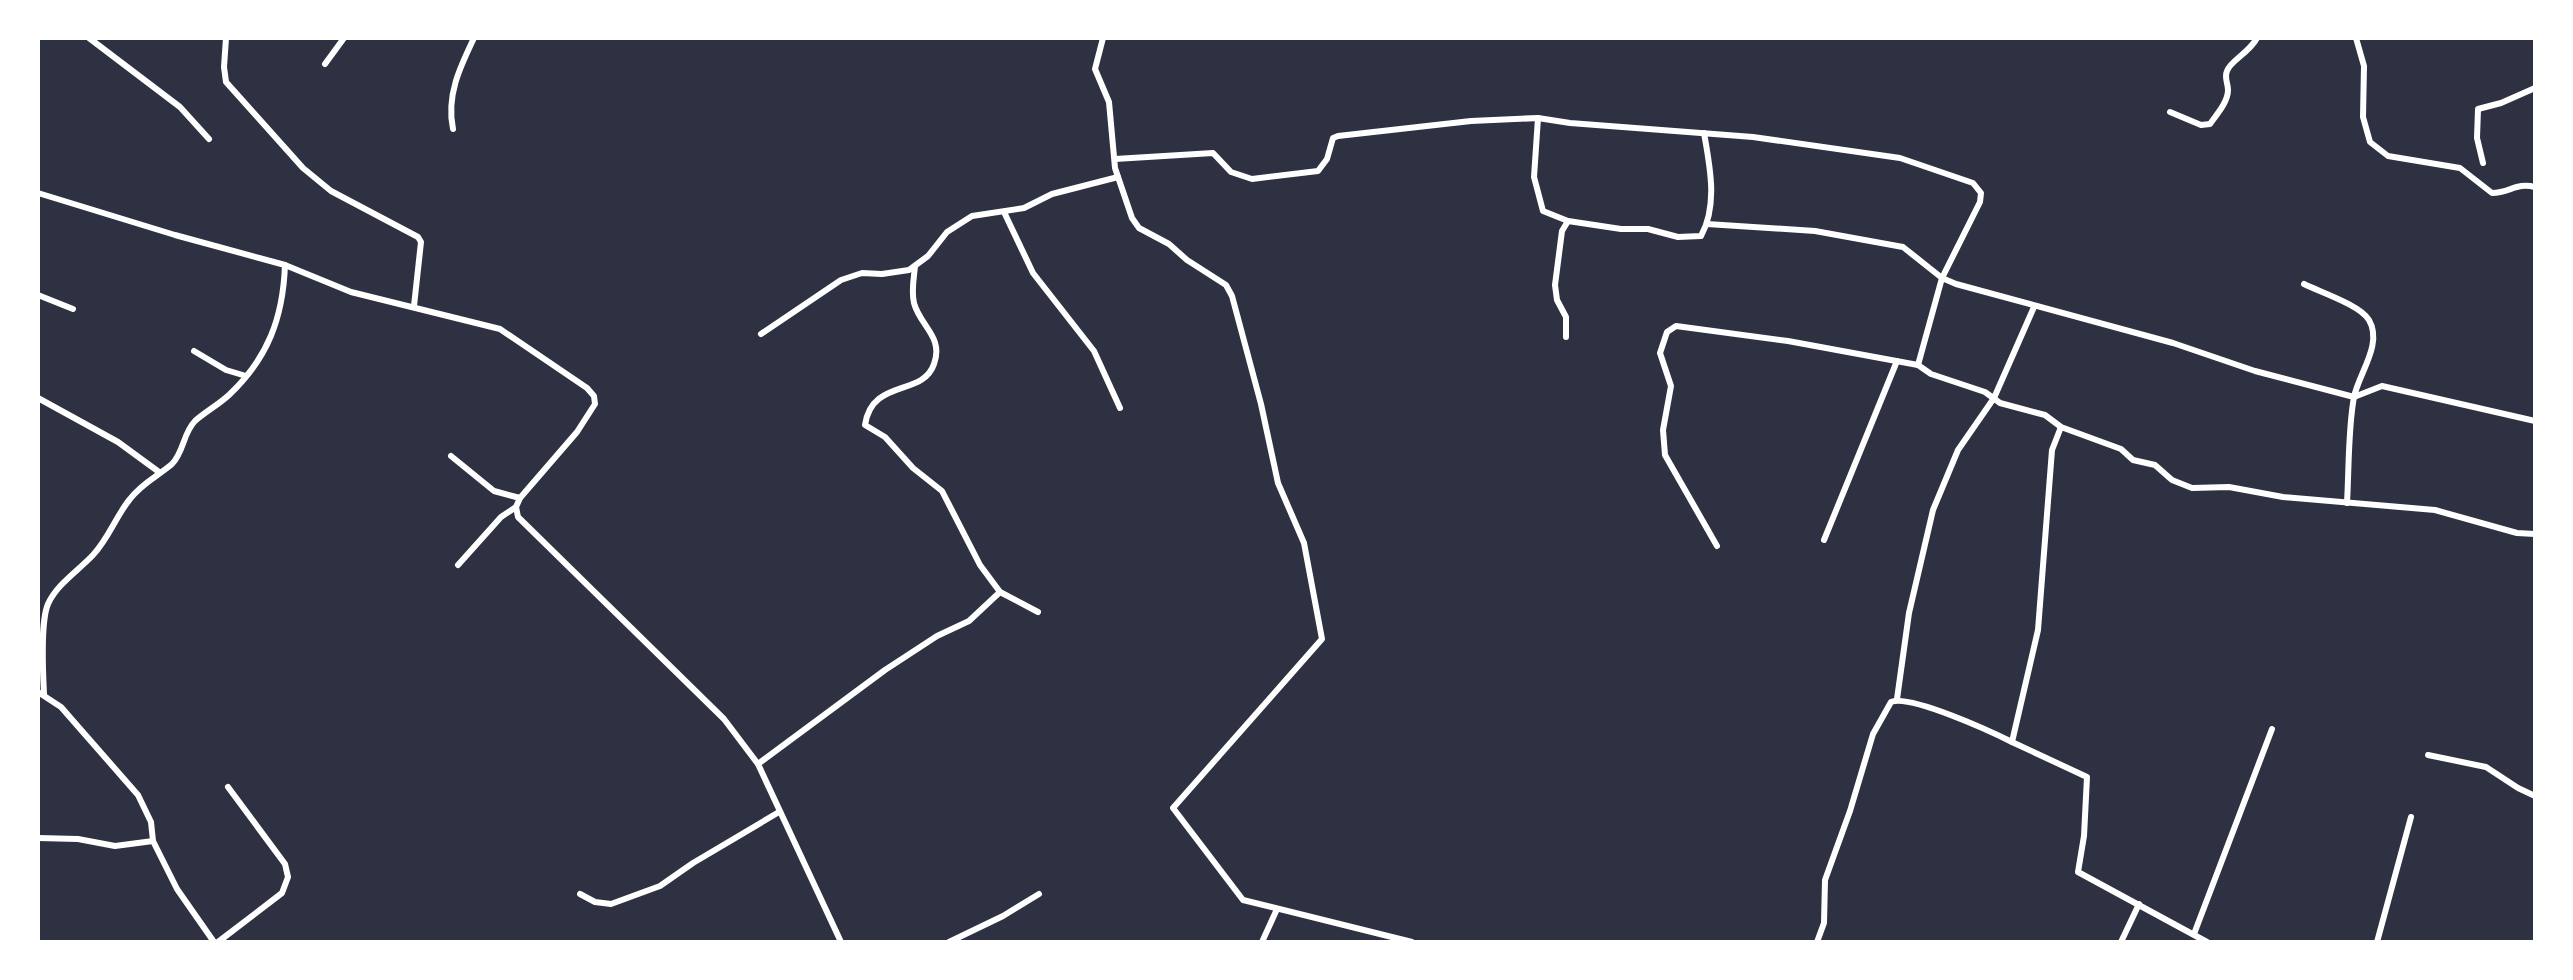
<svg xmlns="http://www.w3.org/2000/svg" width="2573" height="980" viewBox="0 0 2573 980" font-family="Commissioner,sans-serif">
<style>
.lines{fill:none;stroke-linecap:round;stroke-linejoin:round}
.minor{stroke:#fff;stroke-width:6}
</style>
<rect width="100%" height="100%" fill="#2d3142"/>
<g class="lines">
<g class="minor">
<path d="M89,38l91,69 29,32"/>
<path d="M226,38l-2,29 2,15 77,86 28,23 87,46 3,5 -7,64"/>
<path d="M1103,38l-8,31 14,33 6,66 17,50 7,10 30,16 18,16 39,25 6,11 29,108 17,79 26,60 18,96 -149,169 70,92 169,42"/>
<path d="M2356,38l8,28 -1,51 7,25 18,14 72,12 32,25c18,0 24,-11 43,-6"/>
<path d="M325,64l19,-26"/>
<path d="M2170,112l31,13 9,-1c7,-10 18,-22 18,-34 0,-7 -4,-12 -1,-19 3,-10 22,-18 30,-33"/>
<path d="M1538,118l-4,59 9,34 25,10"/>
<path d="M453,129c-7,-33 7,-62 21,-91"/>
<path d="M1115,159l98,-6 18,19 21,7 66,-8 9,-12 6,-21 5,-2 133,-15 67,-3 32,5 183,14 147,21 73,25 8,10 -1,9 -38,76 -24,87"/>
<path d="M2483,163l-6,-25 1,-29 23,-6 34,-15"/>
<path d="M38,193l137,42 110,30c-2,53 -17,93 -56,130 -11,10 -24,17 -34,26 -12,12 -11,31 -23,43 -14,12 -30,19 -42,35 -14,17 -21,39 -37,56 -14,15 -36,29 -45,49 -8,19 -5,68 -4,90"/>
<path d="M1004,212l29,61 61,78 26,57"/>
<path d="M1707,224l108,7 88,16 39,31 14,6 217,59 82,28 99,26 28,-11 153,35"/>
<path d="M285,265l66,27 149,37 87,59 7,8 1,8 -18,28 -57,66 -4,9 2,10 206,202 34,45 83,178"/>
<path d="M915,266c-1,12 -4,25 -1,37 6,23 30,34 20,61 -11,33 -62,14 -69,61l20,12 28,31 29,23 38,74 20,27 38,20"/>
<path d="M2304,284c16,8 56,21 65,36 14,24 -10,53 -15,77 -6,32 -5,72 -7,106"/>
<path d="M38,295l35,14"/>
<path d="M761,334l80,-54 21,-7 20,1 27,-4 19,-14 19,-24 25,-16 52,-8 28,-14 66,-17"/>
<path d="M1566,337v-20l-9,-17 -2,-15 7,-54 6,-10 53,8h27l30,8 23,-1c17,-31 9,-69 3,-103"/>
<path d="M194,351l32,19 20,6"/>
<path d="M38,398l80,44 41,30"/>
<path d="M2061,427l-9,23 -14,180 -26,112 75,35 -3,59 -6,36 129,70"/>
<path d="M451,456l43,35 26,7"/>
<path d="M1824,540l73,-179"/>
<path d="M1717,546l-52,-91 -2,-25 8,-44 -11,-33 7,-21 9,-6 112,15 130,24 13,9 54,18 15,11 45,12 16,12 60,22 12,11 22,5 17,15 20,8 37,-1 54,10 152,13 82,23 18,1"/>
<path d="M458,565l43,-48 15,-10"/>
<path d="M38,692l23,15 77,88 13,27 2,19 24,48 37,53"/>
<path d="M1897,699l12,-86 24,-103 25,-60 36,-52 40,-91"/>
<path d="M2428,755l58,12 32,21 17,8"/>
<path d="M758,764l127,-94 52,-34 32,-15 31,-29"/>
<path d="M38,838l40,1 37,7 38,-5"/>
<path d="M580,894l15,8 16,2 49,-18 33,-23 86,-51"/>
<path d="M2194,934l78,-205"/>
<path d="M218,942l64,-49 6,-16 -3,-13 -57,-77"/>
<path d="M949,942l54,-26 36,-22"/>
<path d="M1262,942l15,-33"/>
<path d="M1817,942l7,-19 1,-43 25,-69 23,-77 18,-32c19,-8 101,30 121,40"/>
<path d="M2121,942l18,-38"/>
<path d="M2377,942l34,-125"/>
</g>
</g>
<rect width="2573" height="980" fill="none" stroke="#ffffff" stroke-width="80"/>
</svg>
